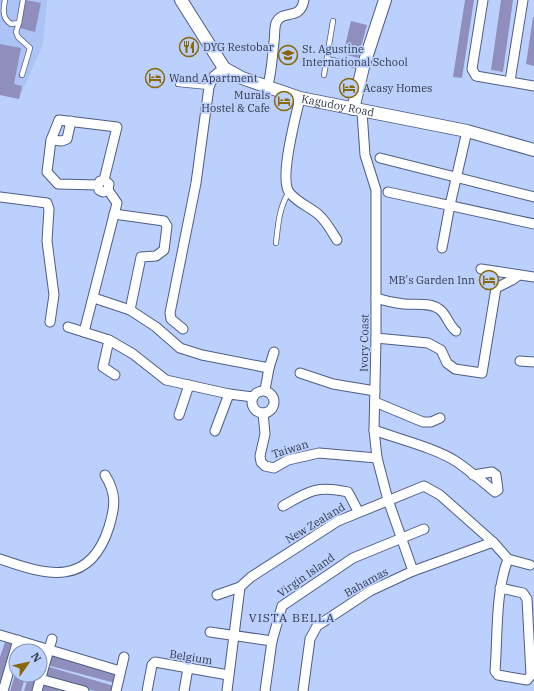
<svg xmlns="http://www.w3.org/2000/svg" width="534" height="691" viewBox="0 0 534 691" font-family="'IBM Plex Serif',serif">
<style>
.built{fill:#acc3f6}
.building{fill:#908ebc}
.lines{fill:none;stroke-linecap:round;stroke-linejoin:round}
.service-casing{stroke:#4d5e85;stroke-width:6}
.minor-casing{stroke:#4d5e85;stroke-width:11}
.tertiary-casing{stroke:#4d5e85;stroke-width:14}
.service{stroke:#fff;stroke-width:4.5}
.minor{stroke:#fff;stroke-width:9}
.tertiary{stroke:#fff;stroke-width:12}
.labels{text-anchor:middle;stroke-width:3.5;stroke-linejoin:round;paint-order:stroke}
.poi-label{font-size:11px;fill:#31384a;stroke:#bcd0fd;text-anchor:start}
.street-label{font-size:11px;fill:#31384a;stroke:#bcd0fd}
.neighbourhood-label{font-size:12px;letter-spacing:1px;fill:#31384a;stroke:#bcd0fd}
</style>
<rect width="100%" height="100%" fill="#bcd0fd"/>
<path class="built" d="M0,0h47l-4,44 -24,55 -19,-4z"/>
<g class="building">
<path d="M26,0l15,3 -6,29 -15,-4z"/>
<path d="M465,0h9l-12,78 -9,-1z"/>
<path d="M501,0h12l-10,72 -12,-2z"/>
<path d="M533,17h1v49l-8,-2z"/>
<path d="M351,21l16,4 -9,33 -15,-4z"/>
<path d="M0,44l21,4 -7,36 8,2 -3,13 -19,-4z"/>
<path d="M5,642l10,3 -15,45v-33z"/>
<path d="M24,648l9,3h-10z"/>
<path d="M40,653l6,2 -6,17z"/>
<path d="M49,654l68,19 -2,10 -68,-18z"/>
<path d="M46,666l68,20 -1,5h-18l-52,-14z"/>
<path d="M15,675h11l-5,16h-11z"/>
<path d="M29,675h10l-5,16h-10z"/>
<path d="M43,683l28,8h-30z"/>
</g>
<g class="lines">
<defs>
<g id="service">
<path d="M5,0c-2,10 -3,18 6,24l8,-1 4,-23"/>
<path d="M19,23l-3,9 2,5 12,11 -8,27"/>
<path d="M327,59l36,8"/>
<path d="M324,75l9,-54"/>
<path d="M178,84l31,3"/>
<path d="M276,243c2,-17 3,-36 13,-51"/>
</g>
<g id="minor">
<path d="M483,0l-11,69 4,7 58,10"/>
<path d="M510,81l13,-81"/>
<path d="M267,88c5,-15 5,-31 7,-46 1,-6 0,-13 2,-19 7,-15 24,-1 28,-23"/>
<path d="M300,98c-4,18 -21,79 -11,94 7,10 21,15 30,23 7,6 13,17 18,25"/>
<path d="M362,112l3,43 11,35v148l-2,92 3,28 11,42 25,71"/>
<path d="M51,140l11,1 5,-2 4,-18"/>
<path d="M380,158l154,39"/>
<path d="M98,185l-40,-1 -11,-12 4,-32 8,-20 58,7 -13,53 -4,1 -2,4 1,5 4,2 5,-2 1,-6 -5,-4"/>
<path d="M388,192l146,32"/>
<path d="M0,197l47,6 2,6 -2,32 7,54 -4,27"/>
<path d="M114,214l50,7 3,5 -3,24 -8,6 -15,1 -11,53"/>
<path d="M442,248l8,-43 17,-74"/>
<path d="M481,269l53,8"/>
<path d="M94,298l36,12 26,17 24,21 22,7 67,13 5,-16"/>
<path d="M376,298c9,3 19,5 28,6 11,1 26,-2 35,5 8,5 9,16 17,22"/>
<path d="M68,327l41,13 24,14 33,26 63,14"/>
<path d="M183,329l-12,-10 -1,-6 26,-130 13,-96 5,-11 10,-8"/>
<path d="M84,332l33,-129 -9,-13"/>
<path d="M376,338l52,5 13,7 6,13 8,6 27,4 14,-85 16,-8 7,-5"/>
<path d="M109,340l-6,27 12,8"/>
<path d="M520,361l14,1"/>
<path d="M300,373l33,11 42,7"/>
<path d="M265,390l4,-22"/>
<circle cx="263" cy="402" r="11"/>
<path d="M375,402l48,20h8l9,-4"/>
<path d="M263,413l2,21 -5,22 1,6 4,4 9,2 14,-8 31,-7 58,5"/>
<path d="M179,415l10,-30"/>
<path d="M374,430c24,9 62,18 83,32 13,9 26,20 38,30l3,-2 -2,-15 -4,-3 -19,3"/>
<path d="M215,431l14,-37 24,3"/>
<path d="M283,506c26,-15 34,-21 65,-14l10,19"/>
<path d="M0,559c48,17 90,28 109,-32 6,-20 8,-33 -4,-52"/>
<path d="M500,588l23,5 4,6 4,76 -4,5 -29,-5 -3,-4c3,-37 0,-77 13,-112"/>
<path d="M217,595l23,-8 11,-10 87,-56 86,-35 16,9 53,47 15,17 22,6"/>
<path d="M210,632l62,9"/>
<path d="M0,635l120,36"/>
<path d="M40,679l44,12"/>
<path d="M3,691l15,-51"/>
<path d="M37,691l15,-52"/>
<path d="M116,691l8,-34"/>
<path d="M147,691l5,-26 3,-3 73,13"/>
<path d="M184,691l4,-23"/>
<path d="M227,691l13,-104"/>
<path d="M265,691l7,-50 10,-35 71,-48 71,-29"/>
<path d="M303,691l7,-52 7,-13 53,-35 43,-20 80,-29"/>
</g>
<g id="tertiary">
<path id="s1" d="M181,0l43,68 18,10 58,20 167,33 67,19"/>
<path d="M353,109l10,-42 22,-67"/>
</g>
</defs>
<use href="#service" class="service-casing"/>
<use href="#minor" class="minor-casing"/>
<use href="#tertiary" class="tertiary-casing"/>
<use href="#service" class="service"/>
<use href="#minor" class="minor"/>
<use href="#tertiary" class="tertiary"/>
</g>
<defs>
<symbol id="restaurant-ring" viewBox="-11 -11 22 22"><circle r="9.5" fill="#bcd0fd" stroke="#896806" stroke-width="1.5"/><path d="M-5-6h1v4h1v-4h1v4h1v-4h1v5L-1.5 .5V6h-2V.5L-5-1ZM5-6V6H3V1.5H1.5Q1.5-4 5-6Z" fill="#896806"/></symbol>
<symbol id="school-ring" viewBox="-11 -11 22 22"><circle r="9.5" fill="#bcd0fd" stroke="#896806" stroke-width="1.5"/><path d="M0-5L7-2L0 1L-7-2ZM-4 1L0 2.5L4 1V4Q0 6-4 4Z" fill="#896806"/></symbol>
<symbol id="hotel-ring" viewBox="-11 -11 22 22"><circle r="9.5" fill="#bcd0fd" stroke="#896806" stroke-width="1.5"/><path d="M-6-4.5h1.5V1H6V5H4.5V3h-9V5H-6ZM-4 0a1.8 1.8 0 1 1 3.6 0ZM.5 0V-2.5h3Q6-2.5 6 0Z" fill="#896806"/></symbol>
</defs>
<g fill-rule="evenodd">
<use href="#restaurant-ring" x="178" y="36" width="22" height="22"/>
<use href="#school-ring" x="277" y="44" width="22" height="22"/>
<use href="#hotel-ring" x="144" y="67" width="22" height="22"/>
<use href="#hotel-ring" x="338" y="77" width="22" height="22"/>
<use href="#hotel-ring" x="273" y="90" width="22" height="22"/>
<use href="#hotel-ring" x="478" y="269" width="22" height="22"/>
</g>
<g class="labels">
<g class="poi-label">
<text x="203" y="51">DYG Restobar</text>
<text x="302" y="53">St. Agustine<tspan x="302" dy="13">International School</tspan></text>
<text x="169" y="82">Wand Apartment</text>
<text x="363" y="92">Acasy Homes</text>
<text x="270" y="99" text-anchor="end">Murals<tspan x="270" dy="13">Hostel &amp; Cafe</tspan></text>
<text x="475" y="284" text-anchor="end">MB's Garden Inn</text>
</g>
<g class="street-label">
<text dy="4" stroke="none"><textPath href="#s1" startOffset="201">Kagudoy Road</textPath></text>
<text transform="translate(364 343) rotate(-89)" y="4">Ivory Coast</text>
<text transform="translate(290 449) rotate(-17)" y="4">Taiwan</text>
<text transform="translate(315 523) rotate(-31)" y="4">New Zealand</text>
<text transform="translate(306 575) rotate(-35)" y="4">Virgin Island</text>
<text transform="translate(366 582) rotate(-29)" y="4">Bahamas</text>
<text transform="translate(191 657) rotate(9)" y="4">Belgium</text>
</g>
<g class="neighbourhood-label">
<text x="292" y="622">VISTA BELLA</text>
</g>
</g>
<g transform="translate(28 663) rotate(56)"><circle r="19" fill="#bcd0fd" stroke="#8493b5"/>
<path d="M0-3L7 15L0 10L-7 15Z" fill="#896806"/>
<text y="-6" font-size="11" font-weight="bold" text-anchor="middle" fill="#31384a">N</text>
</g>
</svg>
